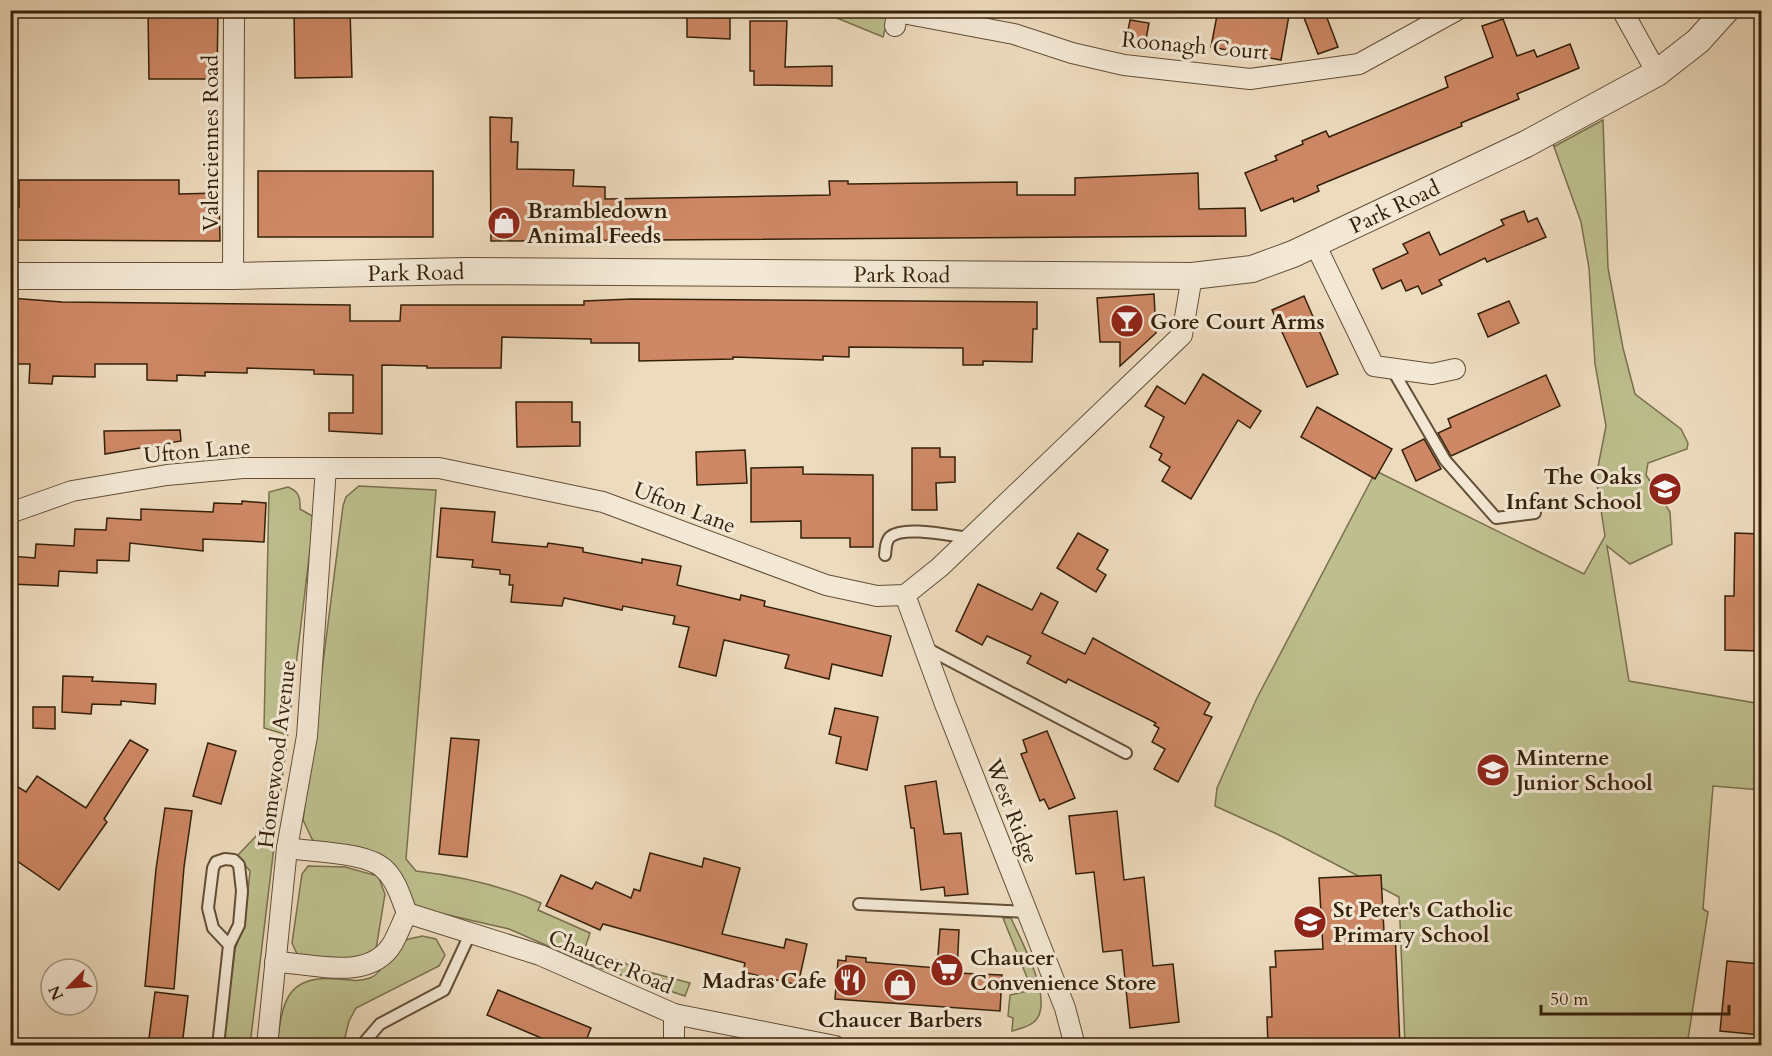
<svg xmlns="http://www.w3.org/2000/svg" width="1772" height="1056" viewBox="0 0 1772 1056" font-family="Cardo,serif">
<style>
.green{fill:#bdbf8e;stroke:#79704c;stroke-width:1.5}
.building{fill:#ce8865;stroke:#352009;stroke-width:1.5}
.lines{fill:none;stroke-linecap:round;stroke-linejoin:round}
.service-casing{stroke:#634f36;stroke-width:14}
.minor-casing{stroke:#634f36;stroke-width:22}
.tertiary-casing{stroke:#634f36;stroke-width:28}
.service{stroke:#f3e8d5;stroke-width:10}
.minor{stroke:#f3e8d5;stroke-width:20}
.tertiary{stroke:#f3e8d5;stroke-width:26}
.labels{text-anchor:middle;stroke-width:6;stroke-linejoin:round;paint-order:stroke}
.street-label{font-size:22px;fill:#352009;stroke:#f3e8d5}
.poi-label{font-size:22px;font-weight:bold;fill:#352009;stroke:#f3e8d5;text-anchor:start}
</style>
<rect width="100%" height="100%" fill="#eddbbe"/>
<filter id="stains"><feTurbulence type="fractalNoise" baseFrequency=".00333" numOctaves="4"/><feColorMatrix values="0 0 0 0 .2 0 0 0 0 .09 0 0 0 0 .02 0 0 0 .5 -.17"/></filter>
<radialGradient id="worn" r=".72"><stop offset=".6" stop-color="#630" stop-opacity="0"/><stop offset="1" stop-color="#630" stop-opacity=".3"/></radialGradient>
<g class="green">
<path d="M820,11h70l-7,26z"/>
<path d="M1603,120l5,148 15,80 12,46 46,35 7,14 -1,6 -39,14 -2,12 24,37 2,32 -42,20 -23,-18 22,135 132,23v86l-48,-4 -10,123 5,3 -21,133h-282l-6,-148 -120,-62 -64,-29 2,-18 39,-88 120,-229 208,103 21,-38 -9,-59 10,-51 -11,-62 -6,-96 -8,-46 -28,-78 2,2z"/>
<path d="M359,486l77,4 -30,369 10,12c43,5 85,14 125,32l-3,7 52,23 -5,15 60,23 45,12 -5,13 -91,-30 -85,-37 -87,-20 -9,-4 -20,-31 -71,-26 -10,-9 -9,-19 40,-314 3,-9z"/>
<path d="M288,487c10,4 13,10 12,22l14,8 -64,528 -27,1 12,-97 10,-28 5,-50 -13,-15 38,-40 9,-82 -20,-6 5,-236z"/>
<path d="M308,866l37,1 33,9 7,18 -9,55 -19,10 -59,-3 -6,-13 10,-69z"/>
<path d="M1003,918h8c10,23 45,85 23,104 -6,5 -15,7 -22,9l1,-13 -5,-2 2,-21 22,-5z"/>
<path d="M422,936l14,3 9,16 -6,11 -83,42 -7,13 -6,24 -66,1c5,-43 9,-72 60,-67 12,1 21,3 33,-1 13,-5 19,-26 30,-35 5,-4 15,-5 22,-7z"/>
</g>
<g class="building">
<path d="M148,10h70l-1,69h-68z"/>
<path d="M294,10h56l2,67 -57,1z"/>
<path d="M1218,10h72l-9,50 -70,-13z"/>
<path d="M1301,10h23l14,37 -20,7z"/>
<path d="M687,17l43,1v21l-43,-2z"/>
<path d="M1503,19l14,37 17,-6 3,7 33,-13 9,24 -62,26 2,5 -58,24 1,3 -145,60 2,5 -25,11 -1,-4 -32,13 -16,-38 32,-13 -2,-4 28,-12 -1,-3 24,-10 3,6 119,-50 -3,-10 48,-20 -11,-31z"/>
<path d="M1130,20l19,3 -5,27 -19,-4z"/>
<path d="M750,21h37l-2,46 47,-1v20l-78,-1v-14h-4z"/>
<path d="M490,117l22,1 -1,24h7l-1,27 57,1 -1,16 32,1v12l225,-4 -1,-14h19v3l169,-2v13h58v-17l123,-5 1,36 46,-1 1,28 -755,5z"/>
<rect x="258" y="171" width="175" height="66"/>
<path d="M19,180h160v14l40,-1 1,48 -208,-1v-33h7z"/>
<path d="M1524,211l4,11 9,-4 9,19 -59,25 -2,-4 -46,22 3,5 -20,9 -4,-8 -12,5 -5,-11 -19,9 -9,-20 35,-16 -5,-9 26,-12 11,23 64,-30 -3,-5z"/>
<path d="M1154,294l2,39 -36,33v-24h-20l-3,-44z"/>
<path d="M1304,296l34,78 -31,13 -35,-77z"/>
<path d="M10,298l52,4 288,3v16h50l1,-16h183v-4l48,-2 405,3v27h-4l-1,33 -49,-1v4h-20v-17l-114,-1v10l-26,-1v4l-90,-3v2l-94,2v-18h-48v-4l-89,-2 -1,31h-74v-2l-45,-1v69l-53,-3v-18h24v-38l-39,-1v-4l-67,-2v5l-42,-1v4l-28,-1v6l-30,-1v-16h-52v13l-42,-1 -1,8 -23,-1 1,-19h-20z"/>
<path d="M1509,301l10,22 -31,14 -10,-23z"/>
<path d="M1203,374l58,37 -11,17 -12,-8 -47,79 -29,-18 8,-14 -11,-7 3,-6 -12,-7 14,-30 -19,-11 12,-20 28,18z"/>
<path d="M1546,375l14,31 -109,50 -13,-23 13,-6 -3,-8z"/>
<path d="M516,402h56v20h8v24l-63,1z"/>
<path d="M1317,407l75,42 -17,30 -74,-42z"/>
<path d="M180,430l1,11 -76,13 -1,-23z"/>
<path d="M1424,439l17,30 -25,12 -14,-31z"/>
<path d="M912,448h28v9h15v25l-19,1 1,27h-25z"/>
<path d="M745,450l2,33 -50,2 -1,-33z"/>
<path d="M803,467v7l70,1v72h-23v-9h-49v-17l-50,1v-54z"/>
<path d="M242,501l24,2 -2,39 -61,-3v12l-73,-8 -1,18 -32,-1v13l-38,-2 -1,15 -48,-2v-28l25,2 1,-14 38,2 1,-17 31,1 1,-12 34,2v-11l72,3 1,-9 28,1z"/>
<path d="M441,508l54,4 -3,30 55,5 1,-4 35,5v4l59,11v-4l39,7 -4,19 63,15 1,-5 24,6 -1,5 127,30 -9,40 -50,-12 -3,15 -44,-11 4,-13 -65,-15 -8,36 -37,-9 10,-40 -16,-3 2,-8 -52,-10 -1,4 -58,-12 -2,8 -51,-4 2,-17h-4l1,-10 -10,-1v-4l-28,-3 1,-7 -36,-3z"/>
<path d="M1078,533l30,17 -11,19 9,6 -10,17 -39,-24z"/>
<path d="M1735,533l26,1v117l-36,-1v-54h9z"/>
<path d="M978,584l54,26 9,-17 17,9 -16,31 43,21 8,-16 117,65 -6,11 8,3 -34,65 -24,-13 11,-20 -13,-7 7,-14 -5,-3 2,-2 -88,-44 -2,4 -39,-20 4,-7 -44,-20 -5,9 -26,-14z"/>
<path d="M63,676l30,1 -1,4 64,3 -1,20 -34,-3v4l-29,-1 -1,10 -29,-2z"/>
<path d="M33,707h22v22l-22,-1z"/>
<path d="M835,708l43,9 -11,53 -31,-7 5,-26 -12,-3z"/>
<path d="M1047,731l28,67 -26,11 -5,-10 -4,2 -19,-47 6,-2 -4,-12z"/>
<path d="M451,738l28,2 -12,117 -28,-3z"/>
<path d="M130,740l18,10 -44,69 3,3 -48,68 -49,-34v-74l16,10 11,-16 49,32z"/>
<path d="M208,743l28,8 -15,53 -28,-8z"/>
<path d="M936,781l8,53 17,-1 7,61 -23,2 -1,-9 -23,3 -7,-62h-3l-6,-42z"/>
<path d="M165,808l27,3 -8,56 -10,122 -29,-3 11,-117z"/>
<path d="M1117,811l7,69 20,-3 9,89 20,-2 6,58 -49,6 -8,-78 -19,2 -9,-80 -18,2 -7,-58z"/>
<path d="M650,853l52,14 2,-9 36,10 -18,66 62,14 2,-9 21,5 -9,41 -55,-13 2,-9 -142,-39 -3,6 -54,-24 15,-31 31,14 4,-7 35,16 3,-9 6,2z"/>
<path d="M1381,875l3,57 11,-1 5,115h-132l-1,-29h5l-2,-50h6l-1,-16 48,-2 -4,-71z"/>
<path d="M940,929l19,1 -2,43 45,2 -2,36 -165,-12 3,-39 8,1v-5l20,2v4l71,6z"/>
<path d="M1727,961l34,3v71l-41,-4z"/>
<path d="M498,990l93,38 -7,18h-24l-73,-31z"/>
<path d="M155,992l33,4 -6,50h-34z"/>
</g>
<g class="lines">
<defs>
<g id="service">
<path d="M1392,369l53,91 51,58 39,-5"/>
<path d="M885,555c1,-6 0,-13 5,-18 14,-12 61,-1 80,1"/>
<path d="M926,648l200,105"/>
<path d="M859,904l167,8"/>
<path d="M218,1046l11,-101 10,-20 3,-34 -3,-26 -5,-5 -9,-1 -9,3 -3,6 -5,40 5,20 16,17"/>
<path d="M361,1046l19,-22 64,-34 26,-56"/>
</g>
<g id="minor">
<path d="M1622,10l35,63"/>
<path d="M895,26l2,-14 117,22 58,19 52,12 126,14 109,-15 98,-54"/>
<path d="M1315,244l59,122 58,8 23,-5"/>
<path d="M233,276l1,-266"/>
<path d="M10,513l62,-22 95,-16 76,-7h196l164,34 223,83 51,11 28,-1 35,-28 242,-232 10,-59"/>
<path d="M905,595l40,109 120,304 10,38"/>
<path d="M407,913l133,42 134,59 161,32"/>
<path d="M275,962c37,1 95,21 118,-19 5,-9 9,-20 14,-30 -6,-15 -11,-34 -24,-45 -18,-16 -71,-16 -96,-20"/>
<path d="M674,1014v32"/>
<path d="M267,1046l20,-198 20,-112 19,-268"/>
</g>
<g id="tertiary">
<path id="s1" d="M10,276h223l234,-5 725,5 60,-7 41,-15 233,-110 131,-71 41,-32 28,-31"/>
</g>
</defs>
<use href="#service" class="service-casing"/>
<use href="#minor" class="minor-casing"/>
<use href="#tertiary" class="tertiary-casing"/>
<use href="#service" class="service"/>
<use href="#minor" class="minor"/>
<use href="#tertiary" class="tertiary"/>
</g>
<defs>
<symbol id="shop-disc" viewBox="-11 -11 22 22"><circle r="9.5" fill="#8f2418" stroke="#f3e8d5"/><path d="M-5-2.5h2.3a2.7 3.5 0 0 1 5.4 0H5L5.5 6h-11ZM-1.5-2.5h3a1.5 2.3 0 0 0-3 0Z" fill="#fff"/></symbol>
<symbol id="bar-disc" viewBox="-11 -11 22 22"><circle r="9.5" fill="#8f2418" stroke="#f3e8d5"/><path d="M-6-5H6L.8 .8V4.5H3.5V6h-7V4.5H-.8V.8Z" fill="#fff"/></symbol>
<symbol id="school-disc" viewBox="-11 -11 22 22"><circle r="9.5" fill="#8f2418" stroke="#f3e8d5"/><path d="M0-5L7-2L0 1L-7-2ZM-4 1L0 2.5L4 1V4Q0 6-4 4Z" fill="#fff"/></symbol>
<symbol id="supermarket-disc" viewBox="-11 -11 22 22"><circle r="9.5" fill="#8f2418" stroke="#f3e8d5"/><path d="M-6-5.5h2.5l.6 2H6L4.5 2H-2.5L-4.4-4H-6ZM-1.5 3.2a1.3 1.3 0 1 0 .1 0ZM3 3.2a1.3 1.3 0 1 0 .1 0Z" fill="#fff"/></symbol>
<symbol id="restaurant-disc" viewBox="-11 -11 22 22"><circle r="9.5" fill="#8f2418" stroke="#f3e8d5"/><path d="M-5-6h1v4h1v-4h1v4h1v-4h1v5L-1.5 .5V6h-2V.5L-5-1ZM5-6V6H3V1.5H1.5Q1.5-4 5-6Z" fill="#fff"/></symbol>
</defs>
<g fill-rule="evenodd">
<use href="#shop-disc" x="485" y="204" width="38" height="38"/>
<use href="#bar-disc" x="1108" y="302" width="38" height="38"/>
<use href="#school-disc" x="1646" y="470" width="38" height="38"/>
<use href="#school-disc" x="1474" y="751" width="38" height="38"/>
<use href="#school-disc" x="1291" y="903" width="38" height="38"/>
<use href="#supermarket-disc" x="928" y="951" width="38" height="38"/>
<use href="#restaurant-disc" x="831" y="961" width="38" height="38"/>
<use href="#shop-disc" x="881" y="966" width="38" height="38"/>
</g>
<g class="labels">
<g class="street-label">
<text transform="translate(1195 45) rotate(5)" y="8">Roonagh Court</text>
<text transform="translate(210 143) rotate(-90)" y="8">Valenciennes Road</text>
<text dy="8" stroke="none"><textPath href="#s1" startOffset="1398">Park Road</textPath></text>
<text dy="8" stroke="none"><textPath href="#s1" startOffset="406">Park Road</textPath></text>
<text dy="8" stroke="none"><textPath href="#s1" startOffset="892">Park Road</textPath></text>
<text transform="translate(197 450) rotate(-5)" y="8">Ufton Lane</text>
<text transform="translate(685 507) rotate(21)" y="8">Ufton Lane</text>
<text transform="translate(276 754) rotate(-83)" y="8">Homewood Avenue</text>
<text transform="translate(1013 811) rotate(69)" y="8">West Ridge</text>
<text transform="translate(611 961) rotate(23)" y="8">Chaucer Road</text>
</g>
<g class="poi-label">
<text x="527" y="218">Brambledown<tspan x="527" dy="25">Animal Feeds</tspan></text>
<text x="1150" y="329">Gore Court Arms</text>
<text x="1642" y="484" text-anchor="end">The Oaks<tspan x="1642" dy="25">Infant School</tspan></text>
<text x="1516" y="765">Minterne<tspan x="1516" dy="25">Junior School</tspan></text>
<text x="1333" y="917">St Peter's Catholic<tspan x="1333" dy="25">Primary School</tspan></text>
<text x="970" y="965">Chaucer<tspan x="970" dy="25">Convenience Store</tspan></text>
<text x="827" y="988" text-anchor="end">Madras Cafe</text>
<text x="900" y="1027" text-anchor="middle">Chaucer Barbers</text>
</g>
</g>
<rect width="1772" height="1056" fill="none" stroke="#eddbbe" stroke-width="36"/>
<rect x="12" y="12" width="1748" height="1032" fill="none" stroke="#352009" stroke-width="3"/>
<rect x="18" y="18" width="1736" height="1020" fill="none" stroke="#352009" stroke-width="1.5"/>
<g transform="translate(69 987) rotate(245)"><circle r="28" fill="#f3e8d5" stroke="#a79883" stroke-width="1.5"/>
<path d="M0-4.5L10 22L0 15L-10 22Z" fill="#8f2418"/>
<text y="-9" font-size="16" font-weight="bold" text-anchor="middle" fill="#352009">N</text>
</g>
<path d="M1541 1005v9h188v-9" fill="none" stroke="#352009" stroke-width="3"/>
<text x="1550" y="1005" font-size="18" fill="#352009" stroke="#f3e8d5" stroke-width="4.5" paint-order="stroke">50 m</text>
<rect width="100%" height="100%" filter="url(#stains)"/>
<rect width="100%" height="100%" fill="url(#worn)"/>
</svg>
